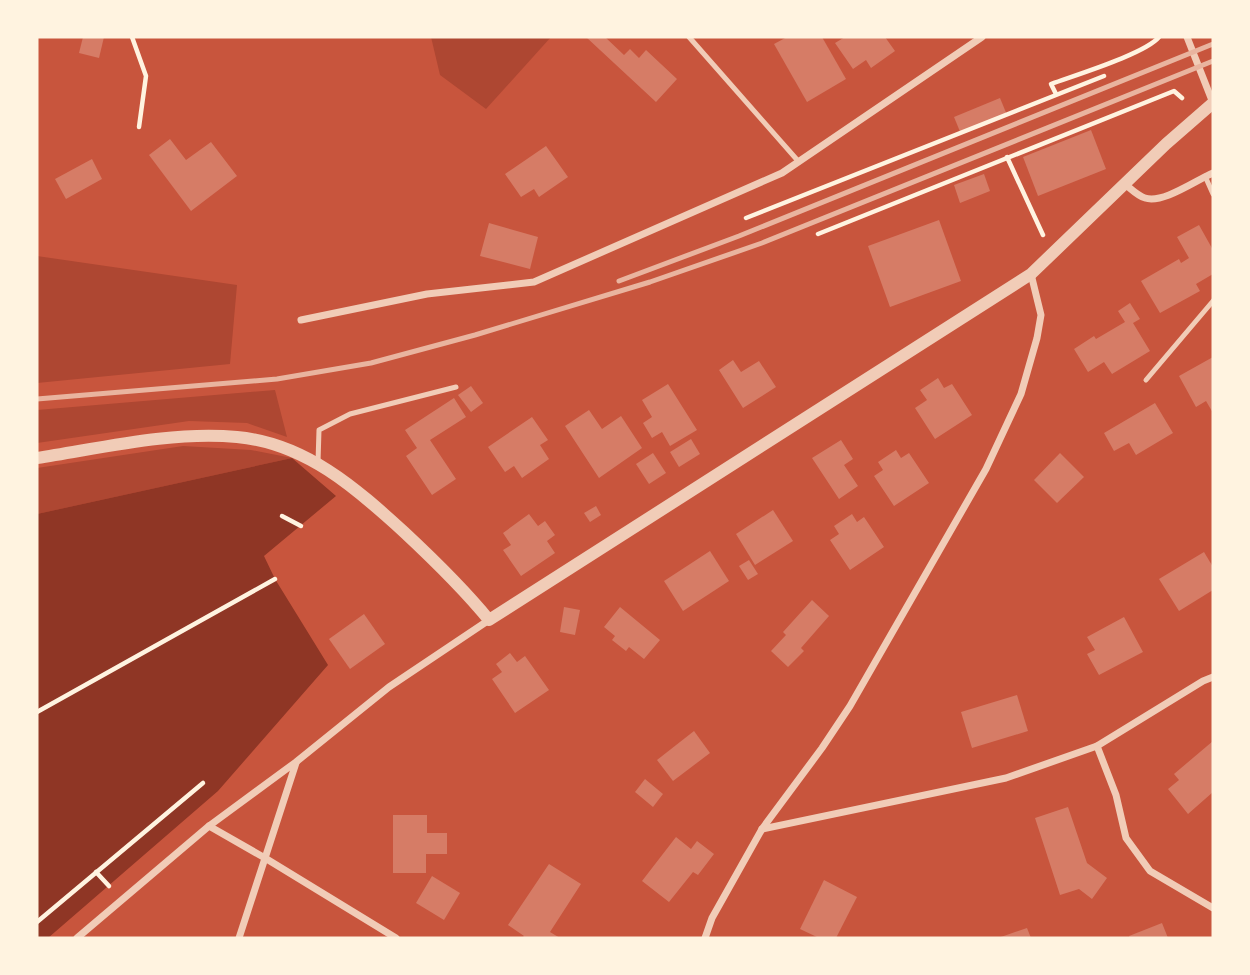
<svg xmlns="http://www.w3.org/2000/svg" width="1250" height="975" viewBox="0 0 1250 975" font-family="Jost,sans-serif">
<style>
.green{fill:#ae4732}
.water{fill:#8f3625}
.building{fill:#d67c66}
.lines{fill:none;stroke-linecap:round;stroke-linejoin:round}
.path{stroke:#fff3e0;stroke-width:4.5}
.service{stroke:#f1ccb7;stroke-width:5}
.minor{stroke:#f1ccb7;stroke-width:7}
.tertiary{stroke:#f1ccb7;stroke-width:12}
.rail{stroke:#e9b49f;stroke-width:5}
</style>
<rect width="100%" height="100%" fill="#c8553d"/>
<g class="green">
<path d="M431,37h120l-65,72 -46,-34z"/>
<path d="M37,256l200,29 -7,79 -193,19z"/>
<path d="M275,390l12,47 -40,-14 -58,-2 -152,22v-33z"/>
<path d="M183,446l68,4 41,8 -255,56v-46z"/>
</g>
<path class="water" d="M292,458l44,38 -72,60 11,23 53,86 -110,126 -170,147h-11v-424z"/>
<g class="building">
<path d="M83,37h21l-5,21 -20,-5z"/>
<path d="M586,37h19l19,18 6,-6 9,9 7,-8 31,29 -21,23z"/>
<path d="M787,37h35l24,42 -39,23 -33,-58z"/>
<path d="M845,37h40l10,14 -24,17 -5,-8 -13,9 -18,-26z"/>
<path d="M1000,98l7,17 -46,19 -7,-17z"/>
<path d="M1091,130l15,39 -68,27 -15,-39z"/>
<path d="M170,139l16,21 25,-18 26,34 -46,35 -42,-56z"/>
<path d="M546,146l22,31 -29,20 -5,-8 -13,8 -16,-23z"/>
<path d="M92,159l10,20 -36,20 -11,-20z"/>
<path d="M984,174l6,17 -30,12 -6,-18z"/>
<path d="M939,220l22,61 -71,26 -22,-61z"/>
<path d="M489,223l49,14 -8,32 -50,-13z"/>
<path d="M1199,225l14,25v24l-17,10 4,7 -40,22 -19,-32 38,-22 2,4 8,-5 -12,-21z"/>
<path d="M1130,303l10,16 -7,4 17,28 -38,23 -8,-12 -16,10 -14,-23 20,-13 2,3 29,-17 -7,-11z"/>
<path d="M1213,357v56l-7,-12 -10,6 -17,-31z"/>
<path d="M733,360l8,12 18,-11 17,26 -33,21 -24,-38z"/>
<path d="M938,378l6,10 8,-4 20,31 -37,24 -20,-31 12,-8 -7,-10z"/>
<path d="M668,384l29,46 -27,16 -8,-14 -10,6 -9,-15 9,-6 -10,-17z"/>
<path d="M471,386l12,17 -12,9 -13,-17z"/>
<path d="M454,398l12,19 -36,23 26,39 -24,16 -26,-39 11,-8 -12,-18z"/>
<path d="M1155,403l18,30 -37,22 -7,-12 -15,8 -10,-18z"/>
<path d="M589,410l13,19 19,-13 21,32 -43,30 -34,-52z"/>
<path d="M532,417l16,23 -8,5 9,14 -27,19 -8,-12 -9,6 -17,-25z"/>
<path d="M691,439l9,15 -21,13 -9,-15z"/>
<path d="M841,440l12,19 -9,6 14,21 -19,13 -27,-41z"/>
<path d="M896,450l5,8 8,-5 20,30 -35,23 -20,-30 9,-6 -5,-8z"/>
<path d="M653,453l13,20 -17,11 -13,-20z"/>
<path d="M1060,453l24,24 -27,26 -23,-23z"/>
<path d="M596,506l5,9 -11,7 -6,-9z"/>
<path d="M773,510l20,31 -38,24 -19,-31z"/>
<path d="M529,514l9,12 7,-5 10,14 -8,6 8,12 -34,23 -18,-26 8,-5 -8,-12z"/>
<path d="M852,514l5,8 7,-5 20,30 -34,23 -20,-30 9,-6 -5,-8z"/>
<path d="M710,551l19,30 -46,30 -19,-30z"/>
<path d="M1204,552l9,15v23l-34,21 -20,-32z"/>
<path d="M749,560l9,14 -10,6 -9,-14z"/>
<path d="M812,600l17,16 -28,32 3,3 -16,16 -17,-16 15,-16 -3,-3z"/>
<path d="M564,607l16,3 -5,25 -15,-3z"/>
<path d="M620,607l40,33 -16,19 -15,-12 -3,4 -14,-11 3,-4 -11,-9z"/>
<path d="M364,614l21,30 -35,25 -21,-30z"/>
<path d="M1124,617l19,35 -44,23 -12,-21 8,-4 -8,-13z"/>
<path d="M510,653l7,9 8,-6 24,34 -34,23 -23,-34 10,-7 -6,-8z"/>
<path d="M1017,695l11,36 -56,17 -11,-36z"/>
<path d="M694,731l16,22 -37,28 -16,-21z"/>
<path d="M1213,741v51l-25,22 -20,-25 11,-9 -5,-6z"/>
<path d="M645,779l18,15 -10,13 -18,-15z"/>
<path d="M1068,807l19,56 20,15 -15,21 -13,-10 -19,6 -25,-77z"/>
<path d="M393,815h34v18h20v21h-21v19h-33z"/>
<path d="M676,837l15,12 6,-8 17,13 -16,21 -5,-3 -24,30 -27,-21z"/>
<path d="M549,864l32,20 -31,48 10,6h-38l2,-2 -16,-11z"/>
<path d="M432,876l28,17 -16,27 -28,-17z"/>
<path d="M824,880l33,17 -21,41h-17l-19,-9z"/>
<path d="M1162,923l6,15h-38l-1,-2z"/>
<path d="M1027,928l4,10h-33z"/>
</g>
<g class="lines">
<g class="path">
<path d="M132,37l14,39 -7,51"/>
<path d="M1056,94l-5,-10c24,-9 94,-30 108,-47"/>
<path d="M1007,157l36,78"/>
<path d="M746,218l358,-142"/>
<path d="M818,234l356,-143 8,7"/>
<path d="M282,516l19,10"/>
<path d="M37,712l238,-133"/>
<path d="M96,872l13,14"/>
<path d="M37,922l166,-139"/>
</g>
<g class="service">
<path d="M689,37l110,125"/>
<path d="M1205,176l8,18"/>
<path d="M1146,380l67,-79"/>
<path d="M318,462l1,-32 31,-16 106,-27"/>
</g>
<g class="minor">
<path d="M1187,37l26,66"/>
<path d="M1126,185c5,4 12,11 19,13 18,6 51,-18 68,-25"/>
<path d="M301,320l126,-26 107,-12 248,-109 200,-136"/>
<path d="M1097,746l19,49 10,43 24,33 63,37"/>
<path d="M209,826l56,32 131,80"/>
<path d="M762,829l244,-51 91,-32 106,-65 10,-4"/>
<path d="M77,938l132,-112 87,-64 93,-75 100,-67"/>
<path d="M239,938l57,-175"/>
<path d="M705,938l7,-20 50,-89 60,-81 28,-42 136,-237 35,-75 16,-56 4,-23 -10,-41"/>
</g>
<path class="tertiary" d="M37,458c65,-10 134,-27 200,-21 68,6 119,51 167,95 30,28 59,56 85,88l542,-346 135,-130 47,-41"/>
<g class="rail">
<path d="M619,281l120,-45 474,-192"/>
<path d="M37,399l240,-20 94,-16 104,-28 175,-53 112,-39 451,-182"/>
</g>
</g>
<rect width="1250" height="975" fill="none" stroke="#fff3e0" stroke-width="77"/>
</svg>
